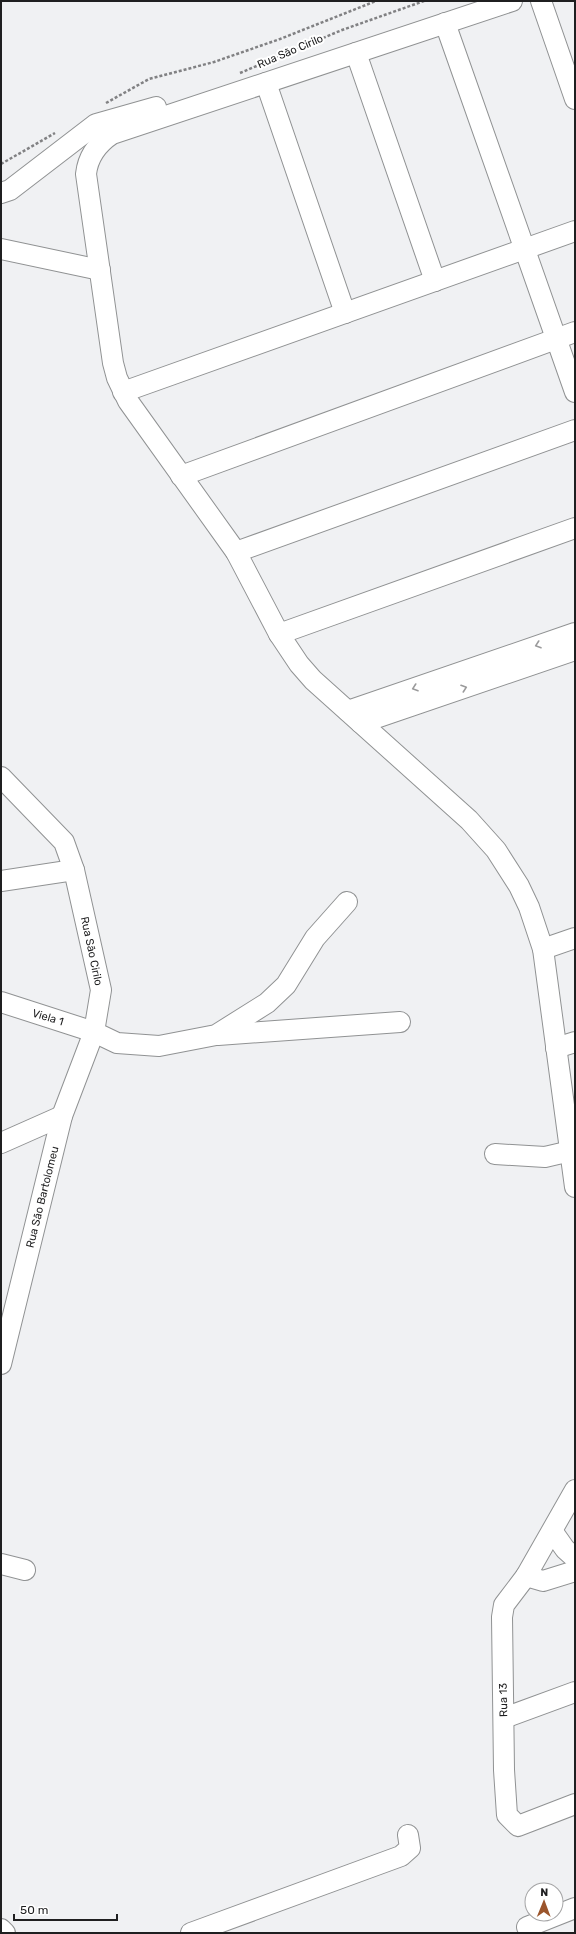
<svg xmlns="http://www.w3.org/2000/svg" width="576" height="1934" viewBox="0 0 576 1934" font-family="Rubik,sans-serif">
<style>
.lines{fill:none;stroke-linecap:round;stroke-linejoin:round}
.minor-casing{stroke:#909293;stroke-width:22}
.path{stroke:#818183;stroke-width:2.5;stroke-dasharray:3 2;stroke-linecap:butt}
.minor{stroke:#fff;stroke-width:20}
.oneway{stroke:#9a9a9b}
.labels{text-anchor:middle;stroke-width:4;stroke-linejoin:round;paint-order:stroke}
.street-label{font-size:11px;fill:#1f1f20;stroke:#fff}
</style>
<rect width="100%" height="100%" fill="#f0f1f3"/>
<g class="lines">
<defs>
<g id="minor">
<path d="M512,1l-400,133c-15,10 -24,22 -26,40l27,189 4,15 11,23 108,151 43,82 20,30 14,16 156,140 27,30 23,36 10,21 14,42 32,238"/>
<path d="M541,1l34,98"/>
<path d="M445,23l130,369"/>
<path d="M356,53l79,228"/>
<path d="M266,83l79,230"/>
<path d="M1,193l9,-3 86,-66 60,-17"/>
<path d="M1,249l99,21"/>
<path d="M123,392l452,-161"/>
<path d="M181,476l394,-144"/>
<path d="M236,552l339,-122"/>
<path d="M279,634l296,-106"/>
<path d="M348,711l227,-78"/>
<path d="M361,723l214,-73"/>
<path d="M1,777l63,65 10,28 27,120 -7,42 -32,84 -61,248"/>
<path d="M1,881l73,-11"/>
<path d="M543,949l32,-11"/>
<path d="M1,1002l93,30 23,11 42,3 57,-11 51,-32 19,-18 29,-47 32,-36"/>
<path d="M218,1035l182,-13"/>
<path d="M556,1048l19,-6"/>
<path d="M1,1143l61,-27"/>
<path d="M495,1154l50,3 30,-7"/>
<path d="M575,1490l-49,86 -22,29 -2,12 2,153 3,45 11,11 57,-22"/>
<path d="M553,1532l12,17 10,9"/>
<path d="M1,1564l24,6"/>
<path d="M526,1576l17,5 32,-10"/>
<path d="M504,1718l71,-26"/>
<path d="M527,1927l48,-19"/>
<path d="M1,1929l4,4"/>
<path d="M191,1933l210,-77 9,-8 -2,-13"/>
</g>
</defs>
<use href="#minor" class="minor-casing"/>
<g class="path">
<path d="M240,73l102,-43 82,-29"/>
<path d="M106,103l43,-24 65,-17 66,-23 96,-38"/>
<path d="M1,164l54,-31"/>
</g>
<use href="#minor" class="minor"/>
</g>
<defs><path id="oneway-chevron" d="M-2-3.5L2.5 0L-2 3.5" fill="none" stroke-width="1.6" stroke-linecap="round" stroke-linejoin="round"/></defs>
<g class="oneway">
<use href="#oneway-chevron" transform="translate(538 645) rotate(161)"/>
<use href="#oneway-chevron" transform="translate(415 688) rotate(161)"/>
<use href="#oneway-chevron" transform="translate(464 688) rotate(-19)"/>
</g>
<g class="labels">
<g class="street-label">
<text transform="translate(290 51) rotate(-23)" y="4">Rua São Cirilo</text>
<text transform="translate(92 951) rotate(78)" y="4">Rua São Cirilo</text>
<text transform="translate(48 1017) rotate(17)" y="4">Viela 1</text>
<text transform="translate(42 1197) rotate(-76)" y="4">Rua São Bartolomeu</text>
<text transform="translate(503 1700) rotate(-91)" y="4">Rua 13</text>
</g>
</g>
<rect width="576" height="1934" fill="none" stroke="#1f1f20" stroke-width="4"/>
<g transform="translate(544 1902) rotate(1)"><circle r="19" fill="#ffffff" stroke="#a5a5a6"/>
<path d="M0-3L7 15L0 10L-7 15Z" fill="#9b552c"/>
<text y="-6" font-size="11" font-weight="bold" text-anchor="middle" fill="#1f1f20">N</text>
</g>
<path d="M14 1914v6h103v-6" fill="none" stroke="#1f1f20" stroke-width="2"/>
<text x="20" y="1914" font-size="12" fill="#1f1f20" stroke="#ffffff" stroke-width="3" paint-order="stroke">50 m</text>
</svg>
